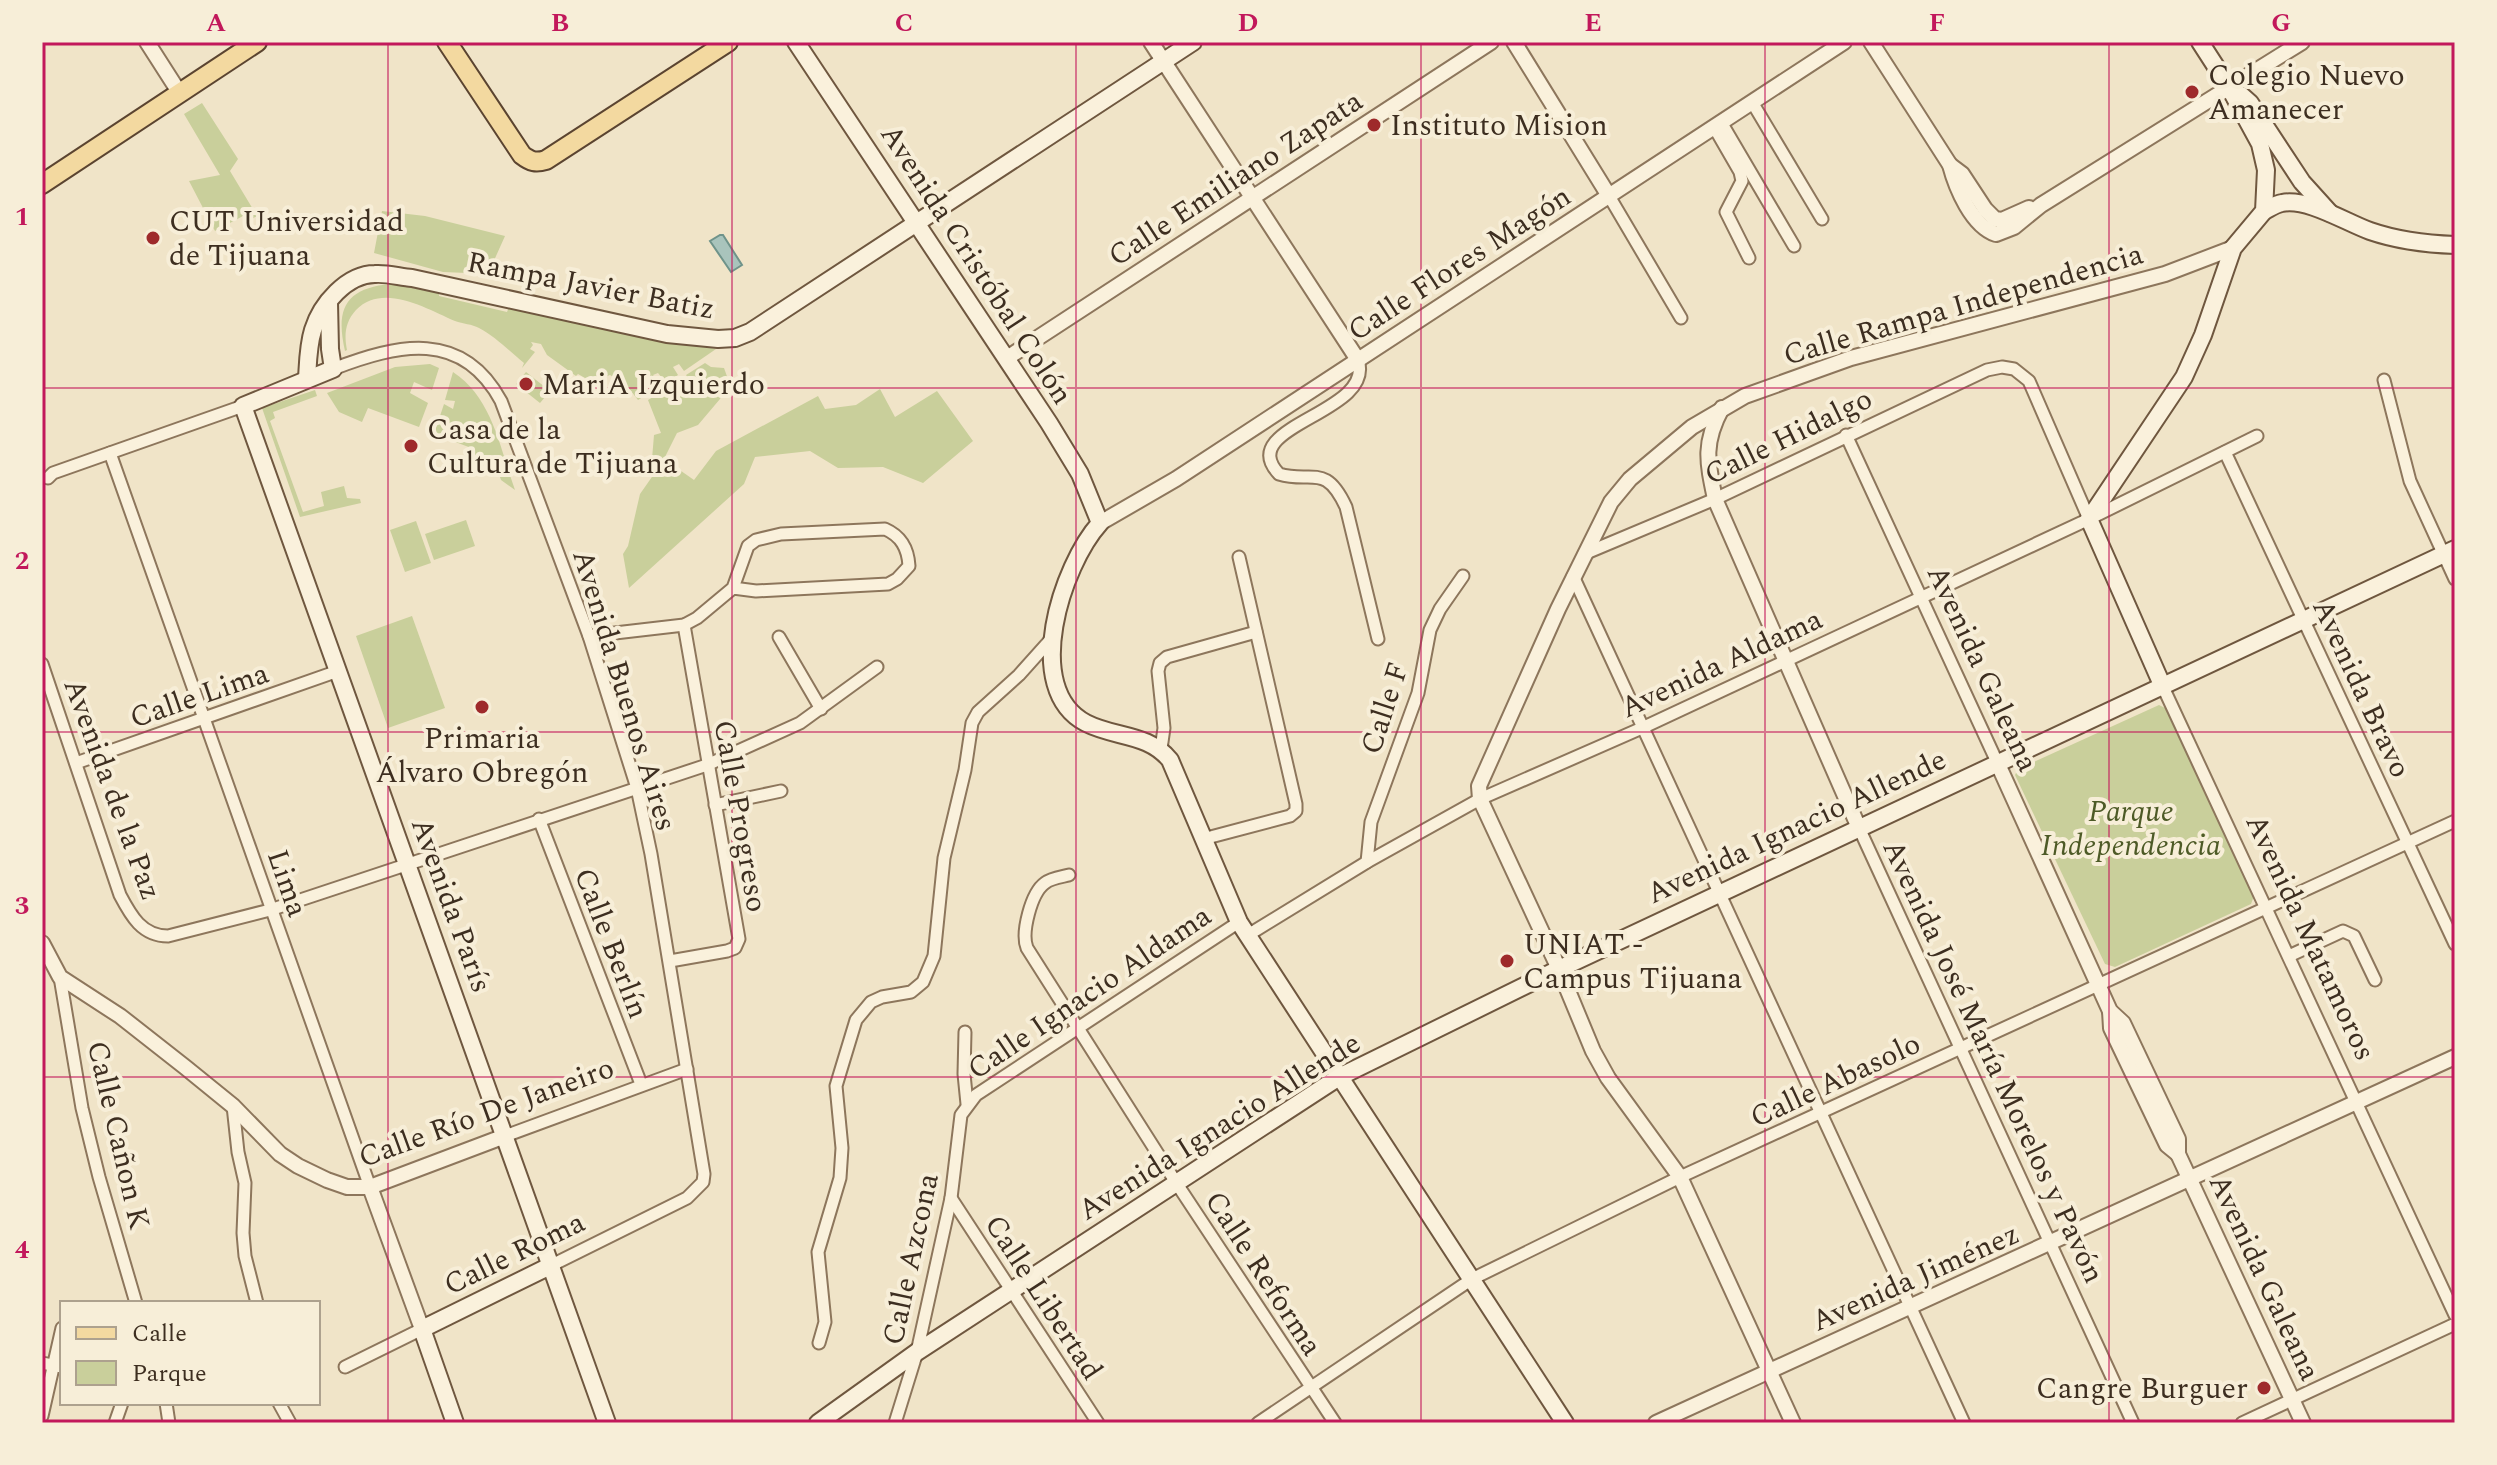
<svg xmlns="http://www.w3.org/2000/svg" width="2497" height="1465" viewBox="0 0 2497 1465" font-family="Spectral,serif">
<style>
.green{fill:#c9cf9b}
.water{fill:#a9c4bc;stroke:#6f938a;stroke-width:2}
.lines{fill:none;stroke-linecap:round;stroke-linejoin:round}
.minor-casing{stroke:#8d765c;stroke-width:15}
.tertiary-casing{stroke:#8d765c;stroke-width:18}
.secondary-casing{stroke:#6f573f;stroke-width:20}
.primary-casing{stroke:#5b4430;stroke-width:22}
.minor{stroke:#faf1dc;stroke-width:11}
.tertiary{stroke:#faf1dc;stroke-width:14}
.secondary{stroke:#faf1dc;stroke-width:16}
.primary{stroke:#f3d9a0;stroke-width:18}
.grid{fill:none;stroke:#c2185b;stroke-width:2;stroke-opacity:0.55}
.poi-dot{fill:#9e2a2b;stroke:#f7eed8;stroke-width:3}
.labels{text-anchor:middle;stroke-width:8;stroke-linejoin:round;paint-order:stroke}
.poi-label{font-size:30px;fill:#3d2e20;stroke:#f7eed8;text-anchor:start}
.street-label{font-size:30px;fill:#3d2e20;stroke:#f7eed8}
.park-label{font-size:30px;font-style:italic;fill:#4d5a26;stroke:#f7eed8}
.neatline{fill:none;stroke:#c2185b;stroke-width:3}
.grid-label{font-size:26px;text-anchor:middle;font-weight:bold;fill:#c2185b}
</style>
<rect width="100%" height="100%" fill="#f0e4c8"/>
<g class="green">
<path d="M202,103l36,56 -8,12 27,45 -7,4 -7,-4 -28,15 -26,-50 31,-6 -36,-61z"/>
<path d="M382,211l43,5 80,20 -13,29v9l-49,-2 -69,-19z"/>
<path d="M391,284l48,9v3l68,16 2,-5 207,42 -32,22 -5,-7 -6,3 5,8 -12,8 -8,-10 -5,2 7,11 -22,14 -11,-14 -17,-11 -18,7 -14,-8 -2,2 -29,-21 -6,-11 -10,-2 2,3 -3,4 5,3 -13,16 2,-5c-14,-11 -29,-27 -45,-35 -7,-4 -16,-4 -24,-7 -28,-12 -72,-39 -99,-11 -11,12 -12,25 -9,40l-2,1c-10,-43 1,-63 46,-67z"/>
<path d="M705,363l6,4 13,1 5,14 -9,17 -22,26 -21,8 -13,26 30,21 22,-29 102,-55 7,13 31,-4 24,-16 15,28 42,-26 36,50 -50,42 -40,-16 -45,1 -28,-17 -55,6 -11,27 -115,104 -6,-34 5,-8 12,-52 21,-30 -9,-5 2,-24 7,-2 -13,-33 15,-9 3,4 6,-4 -3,-5 11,-7 6,7 5,-4 -5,-7z"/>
<path d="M430,364l9,4 -7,22 -18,-8 -4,11 18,10 -9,24 -51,-19 -6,14 -23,-10 -12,-19 68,-26z"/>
<path d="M453,372c39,25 47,76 62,118l-14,-10 -2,-6 -30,-12 5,-13 -40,-15 10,-30 9,5 2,-8 -10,-1z"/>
<path d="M526,372l24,19 -10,12 -24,-19z"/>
<path d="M315,390l2,6 -44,16 2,6 -5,3 33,91 21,-6 -3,-14 23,-6 3,12 13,1 1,4 -61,14 -38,-109z"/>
<path d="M466,520l9,26 -41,14 -9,-26z"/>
<path d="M416,521l15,42 -26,9 -15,-42z"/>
<path d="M412,616l33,92 -57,20 -32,-92z"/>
<path d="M2159,705l6,3 89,188 -3,8 -136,63 -10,-3 -90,-189 3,-6z"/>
</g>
<path class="water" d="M720,235h3l19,30 -11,7 -21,-31z"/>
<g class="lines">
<defs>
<g id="minor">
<path d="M1752,102l70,117"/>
<path d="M1721,122l73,124"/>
<path d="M1714,127l26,45 2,9 -16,31 23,46"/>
<path d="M1609,196l72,122"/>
<path d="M1358,360c18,54 -125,65 -79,114 33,10 46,-12 67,33l32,132"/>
<path d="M333,369c65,-25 129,-40 168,32l88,235 48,152 14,66 53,320 -1,8 -16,16 -135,67"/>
<path d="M2384,380l26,101 45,98"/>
<path d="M1846,435l151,327"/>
<path d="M2225,452l230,492"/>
<path d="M110,453l260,734"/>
<path d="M48,478l5,-5 190,-67"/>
<path d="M1584,554l131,-55 272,-129 15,-3 12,2 15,12 60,138"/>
<path d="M1573,576l391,847"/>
<path d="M589,636l95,-11 13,-7 36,-30 15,-42 8,-6 25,-6 104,-5c16,7 23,19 24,37l-12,13 -9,5 -132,7 -23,-3"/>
<path d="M779,637l42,72"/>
<path d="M42,664l78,231c11,21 22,41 48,41l102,-26 437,-145 93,-42 77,-56"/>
<path d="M2163,687l292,628"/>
<path d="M1161,749l3,-21 -6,-57 2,-8 7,-6 89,-25"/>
<path d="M76,763l262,-92"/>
<path d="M715,805l66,-14"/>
<path d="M539,819l102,265"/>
<path d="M1859,828l274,595"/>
<path d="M1203,839l87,-23 6,-5v-7l-57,-247"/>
<path d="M1367,862l4,-40 47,-129 12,-63 10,-21 23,-33"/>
<path d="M1069,875c-8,2 -18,3 -24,8 -14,10 -24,50 -18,65l150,236 158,239"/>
<path d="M1248,935l119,-73 113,-63 162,-71 447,-209 168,-83"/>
<path d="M2289,956l54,-25 11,5 21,44"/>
<path d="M670,961l57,-10 8,-3 4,-9 -55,-314"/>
<path d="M60,977l22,131 17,69 37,126"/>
<path d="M965,1032l-1,42 3,30"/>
<path d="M233,1106l5,46 7,31 -2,50 2,23 12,47"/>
<path d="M505,1136l182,-67"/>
<path d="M951,1198l147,225"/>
<path d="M819,1343l6,-21 -7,-70 22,-74 2,-30 -6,-62 20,-66 15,-18 11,-5 29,-5 12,-10 11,-26 10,-98 21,-88 7,-47 6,-11 41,-37 34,-38"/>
<path d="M42,1363l20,4"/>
<path d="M345,1367l77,-38"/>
<path d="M166,1403l3,20"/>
<path d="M279,1403l11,20"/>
<path d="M42,1416l20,-88"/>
<path d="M115,1423l7,-20"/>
<path d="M895,1423l22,-71 34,-154 10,-83 15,-20 263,-173"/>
<path d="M1258,1423l214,-144 208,-102 775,-356"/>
<path d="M2242,1423l213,-99"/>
</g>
<g id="tertiary">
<path d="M147,42l32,50"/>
<path d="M1151,42l207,318"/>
<path d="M1514,42l95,154"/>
<path d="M1871,42l79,123c6,23 22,61 46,69l18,-7 27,-22 261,-163"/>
<path d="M1950,165l12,9 23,35 10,10 7,1 27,-12"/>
<path d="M1007,358l484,-316"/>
<path d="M1722,408c-19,35 -15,53 -7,91l144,329"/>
<path d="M1100,523l76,-44 668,-437"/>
<path d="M1997,762l113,249 13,12 55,116v15l125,269"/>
<path d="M42,943l18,34 60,39 65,51 48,39 47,48 18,12 29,14 20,7h23l135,-51"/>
<path d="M2110,1011l1,17 21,44 35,73 11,9"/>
<path d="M370,1187l52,142"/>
<path d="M1656,1423l799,-366"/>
<path d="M1793,1423l-113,-246 -72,-99 -15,-27 -34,-82 -79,-170 -1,-13 79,-177 53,-107 19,-23 62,-52 53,-31 106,-38 314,-84 68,-26"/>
</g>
<g id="secondary">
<path d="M796,42l253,381 31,51 20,49c-38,42 -79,166 -14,200 29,15 62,10 84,37l69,162 326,501"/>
<path d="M2241,95l9,8 52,79 28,31"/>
<path d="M2264,211c6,-3 12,-7 18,-8 26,-5 63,19 88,28 26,9 57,13 85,14"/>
<path d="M329,303l1,46 3,20 -90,37 364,1017"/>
<path d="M307,379c1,-16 1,-33 6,-49 8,-26 34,-56 62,-56 12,-1 25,3 37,4l255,56 51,5 17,-1 15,-6 443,-290"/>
<path d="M2163,687l-74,-168 95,-142 19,-42 30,-87 31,-37 2,-41 -6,-26 -31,-57 -29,-45"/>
<path d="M455,1423l-33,-94 130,-64"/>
<path d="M818,1423l99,-71 422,-275 220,-108 896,-420"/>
</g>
<g id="primary">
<path d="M447,42l75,113c9,7 14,8 24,5l182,-118"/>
<path d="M42,184l215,-142"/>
</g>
</defs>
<use href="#minor" class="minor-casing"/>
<use href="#tertiary" class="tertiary-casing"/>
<use href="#secondary" class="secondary-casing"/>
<use href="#primary" class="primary-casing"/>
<use href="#minor" class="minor"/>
<use href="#tertiary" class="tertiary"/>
<use href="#secondary" class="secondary"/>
<use href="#primary" class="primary"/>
</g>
<path class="grid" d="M388,42v1381M732,42v1381M1076,42v1381M1421,42v1381M1765,42v1381M2109,42v1381M42,388h2413M42,732h2413M42,1077h2413"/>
<g class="poi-dot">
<circle cx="2192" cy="92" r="8"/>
<circle cx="1374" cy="125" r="8"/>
<circle cx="153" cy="238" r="8"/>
<circle cx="526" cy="384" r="8"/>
<circle cx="411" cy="446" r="8"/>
<circle cx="482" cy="707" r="8"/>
<circle cx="1507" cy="961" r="8"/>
<circle cx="2264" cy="1388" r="8"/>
</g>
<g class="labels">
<g class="poi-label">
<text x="2208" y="85">Colegio Nuevo<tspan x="2208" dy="34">Amanecer</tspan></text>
<text x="1390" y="135">Instituto Mision</text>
<text x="169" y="231">CUT Universidad<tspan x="169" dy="34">de Tijuana</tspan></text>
<text x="542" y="394">MariA Izquierdo</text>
<text x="427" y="439">Casa de la<tspan x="427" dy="34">Cultura de Tijuana</tspan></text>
<text x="482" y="748" text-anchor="middle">Primaria<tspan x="482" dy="34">Álvaro Obregón</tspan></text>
<text x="1523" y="954">UNIAT -<tspan x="1523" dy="34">Campus Tijuana</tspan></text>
<text x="2248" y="1398" text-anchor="end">Cangre Burguer</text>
</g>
<g class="street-label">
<text transform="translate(1235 178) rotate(-33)" y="10">Calle Emiliano Zapata</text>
<text transform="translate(1459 263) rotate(-33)" y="10">Calle Flores Magón</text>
<text transform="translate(977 264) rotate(57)" y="10">Avenida Cristóbal Colón</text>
<text transform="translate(591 285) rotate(11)" y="10">Rampa Javier Batiz</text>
<text transform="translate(1963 304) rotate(-16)" y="10">Calle Rampa Independencia</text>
<text transform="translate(1788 436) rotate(-26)" y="10">Calle Hidalgo</text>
<text transform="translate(1721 663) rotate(-25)" y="10">Avenida Aldama</text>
<text transform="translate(1983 668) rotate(65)" y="10">Avenida Galeana</text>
<text transform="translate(2362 688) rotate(65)" y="10">Avenida Bravo</text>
<text transform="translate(625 690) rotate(73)" y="10">Avenida Buenos Aires</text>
<text transform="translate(199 695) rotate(-19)" y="10">Calle Lima</text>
<text transform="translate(1384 708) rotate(-72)" y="10">Calle F</text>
<text transform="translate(113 789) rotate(70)" y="10">Avenida de la Paz</text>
<text transform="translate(741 816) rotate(80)" y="10">Calle Progreso</text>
<text transform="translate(1796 826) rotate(-25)" y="10">Avenida Ignacio Allende</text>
<text transform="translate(288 883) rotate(71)" y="10">Lima</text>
<text transform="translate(452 905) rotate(70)" y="10">Avenida París</text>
<text transform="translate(2311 937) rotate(65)" y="10">Avenida Matamoros</text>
<text transform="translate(612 943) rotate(69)" y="10">Calle Berlín</text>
<text transform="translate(1089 992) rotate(-34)" y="10">Calle Ignacio Aldama</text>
<text transform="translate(1994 1061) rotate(65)" y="10">Avenida José María Morelos y Pavón</text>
<text transform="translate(1835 1080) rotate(-25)" y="10">Calle Abasolo</text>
<text transform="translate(486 1112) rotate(-20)" y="10">Calle Río De Janeiro</text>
<text transform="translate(1219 1126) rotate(-32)" y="10">Avenida Ignacio Allende</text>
<text transform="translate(119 1135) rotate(77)" y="10">Calle Cañon K</text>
<text transform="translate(514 1253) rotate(-26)" y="10">Calle Roma</text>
<text transform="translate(910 1259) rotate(-78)" y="10">Calle Azcona</text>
<text transform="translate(1264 1273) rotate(57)" y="10">Calle Reforma</text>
<text transform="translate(1915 1277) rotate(-24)" y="10">Avenida Jiménez</text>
<text transform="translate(2265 1277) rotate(65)" y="10">Avenida Galeana</text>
<text transform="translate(1044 1297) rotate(57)" y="10">Calle Libertad</text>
</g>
<g class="park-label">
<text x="2131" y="821">Parque<tspan x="2131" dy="34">Independencia</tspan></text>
</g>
</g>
<rect width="2497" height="1465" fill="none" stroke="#f7eed8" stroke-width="88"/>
<rect x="60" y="1301" width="260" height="104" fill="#f7eed8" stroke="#ada18e" stroke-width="2"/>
<rect x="76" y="1327" width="40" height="12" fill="#f3d9a0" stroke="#ada18e" stroke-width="2"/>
<text x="132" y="1341" font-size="24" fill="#3d2e20">Calle</text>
<rect x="76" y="1361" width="40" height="24" fill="#c9cf9b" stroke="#ada18e" stroke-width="2"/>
<text x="132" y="1381" font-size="24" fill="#3d2e20">Parque</text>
<rect x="44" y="44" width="2409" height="1377" class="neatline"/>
<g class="grid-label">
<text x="216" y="31">A</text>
<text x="560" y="31">B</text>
<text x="904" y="31">C</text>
<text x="1248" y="31">D</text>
<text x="1593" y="31">E</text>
<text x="1937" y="31">F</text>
<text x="2281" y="31">G</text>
<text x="22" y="225">1</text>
<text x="22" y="569">2</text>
<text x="22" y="914">3</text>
<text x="22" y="1258">4</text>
</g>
</svg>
